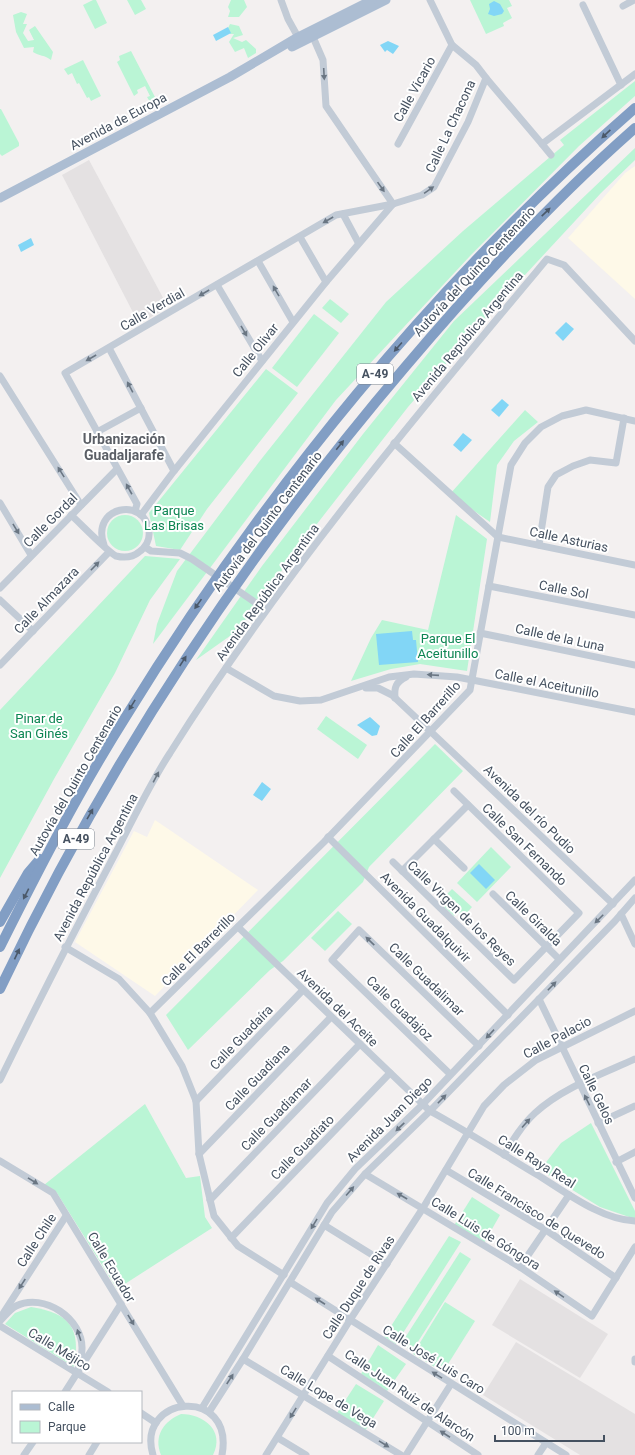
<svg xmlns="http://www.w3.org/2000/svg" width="635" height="1455" viewBox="0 0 635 1455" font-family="Roboto,sans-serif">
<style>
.commercial{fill:#fef9e8}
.education{fill:#e4e1e2}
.green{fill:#baf5d5}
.water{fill:#82d6f6}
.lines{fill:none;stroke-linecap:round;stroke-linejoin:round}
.minor{stroke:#c2cbd6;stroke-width:7}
.major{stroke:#acbdd2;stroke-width:9}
.highway{stroke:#829ec4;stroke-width:10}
.oneway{fill:#6a7683}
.oneway2{fill:#4b596a}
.labels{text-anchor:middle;stroke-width:4;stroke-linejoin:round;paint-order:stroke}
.shield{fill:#fff;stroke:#7d8590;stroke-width:1}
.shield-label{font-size:12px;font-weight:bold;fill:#455160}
.street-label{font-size:13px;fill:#455160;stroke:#fff}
.park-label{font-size:13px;fill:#0c8552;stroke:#fff}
.neighbourhood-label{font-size:14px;font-weight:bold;fill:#5b5f66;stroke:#fff}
</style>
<rect width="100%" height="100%" fill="#f3f0f0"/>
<g class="commercial">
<path d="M635,166v133l-67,-61 57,-65z"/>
<path d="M155,820l103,70 -103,106 -80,-54 59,-111 13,6z"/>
</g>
<g class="education">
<path d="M89,160l79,147 -29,17 -77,-149z"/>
<path d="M520,1279l88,55 -28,44 -88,-53z"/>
<path d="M516,1342l119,72v41h-55l-97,-60z"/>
</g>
<g class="green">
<path d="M93,0h3l11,23 -12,6 -12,-24z"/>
<path d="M127,0h14l5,9 -11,6z"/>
<path d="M231,0h13l3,7 -8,10h-11l2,-6 -2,-4z"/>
<path d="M470,0h39l3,6 -5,2 5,10 -9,5 1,3 -18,8z"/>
<path d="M21,12l6,2 -4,10h4l-4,9 5,8 6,-1 -5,-10 6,-4 18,26 -2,8c-6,-5 -12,-4 -18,-8l1,-5 -10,1 -8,-16 -3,-17z"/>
<path d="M230,24l9,2 4,9 -10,3 9,4 4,-2 10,9v4l-8,5 -4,-10 -9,4 -6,-10 5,-8h-4l-2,-6z"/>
<path d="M131,51l25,48 -6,3 -3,-5 3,-1 -5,-10 -8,4 1,3 -4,3 -17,-34 3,-2 -1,-4z"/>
<path d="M83,60l18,36 -10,5 -2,-4 -2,1 -8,-15 -2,1 -5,-11 -4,2 -4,-6z"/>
<path d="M635,81v15l-56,50 -109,110 -134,144 -183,244 4,-20 20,-53 82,-109 127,-160 77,-71 101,-86 -4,-5z"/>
<path d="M0,109h1l18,34v3l-17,10 -2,-2z"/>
<path d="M635,148v12l-34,33 -103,111 -90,103 -102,131 -69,93 -41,29 66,-94 101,-132 91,-113z"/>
<path d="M330,299l19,15 -8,9 -19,-15z"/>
<path d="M314,314l25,19 -42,54 -25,-19z"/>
<path d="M266,369l32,24 -91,116 -27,41 -24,-4 -7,-33z"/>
<path d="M525,410l13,12 -24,19 -17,24 -7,57 -40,-28z"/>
<path d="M456,515l31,24 -20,132 -47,-7 -29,5 -40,12 20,-43 11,-18 46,10z"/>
<circle cx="125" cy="533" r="18"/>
<path d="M145,556l35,3 -30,41 -35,73 -61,106 -54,99v-168z"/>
<path d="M326,716l41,29 -9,14 -41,-30z"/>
<path d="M435,744l28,27 -94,96 -6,15 -80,79 -13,9 -82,80 -22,-35z"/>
<path d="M491,847l20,20 -34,35 -20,-19z"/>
<path d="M452,889l20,18 -9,10 -5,-5 -4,4 -10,-9 3,-5 -4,-4z"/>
<path d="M338,911l14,13 -27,27 -14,-13z"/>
<path d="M145,1104l41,74 14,-2 5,41 7,11 -95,61 -60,-96 -13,-8z"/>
<path d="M591,1123l44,88v8l-35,-12 -60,-37 21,-27z"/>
<path d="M472,1197l28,18 -17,30 -30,-18z"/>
<path d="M449,1236l12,6 -65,102 -12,-7z"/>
<path d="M460,1252l11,7 -59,92 -11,-7z"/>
<path d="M445,1302l30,19 -32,51 -30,-18z"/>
<path d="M31,1307c39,6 50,21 43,60l-69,-43 10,-11z"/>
<path d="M378,1345l28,19 -19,27 -26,-17z"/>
<path d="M356,1384l28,17 -19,30 -28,-18z"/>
<path d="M181,1414c23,0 44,17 32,41h-52c-8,-19 3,-34 20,-41z"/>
</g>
<g class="water">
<path d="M494,1l6,3 4,7 -2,3 -8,2 -6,-2 2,-5 -1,-5z"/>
<path d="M228,27l3,6 -15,8 -3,-6z"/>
<path d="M388,41l11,5 -6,8 -6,-4 -2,2 -5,-7z"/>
<path d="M31,238l3,7 -13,7 -3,-7z"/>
<path d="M566,322l8,7 -11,12 -8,-8z"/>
<path d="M502,399l7,6 -10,12 -8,-7z"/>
<path d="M463,433l9,7 -11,12 -8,-7z"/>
<path d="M412,631l1,9h3l2,22 -39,3 -3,-31z"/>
<path d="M370,717l10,9 -3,9 -5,1 -15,-11z"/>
<path d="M262,782l9,7 -9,12 -9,-6z"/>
<path d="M479,864l16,16 -9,9 -16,-16z"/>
</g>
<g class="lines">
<g class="minor">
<path d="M281,0l7,19 10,18"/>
<path d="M430,0l22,45 24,20 10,13 56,66 93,-70"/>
<path d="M583,5l38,80"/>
<path d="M623,6l11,-6"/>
<path d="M313,37l10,23 3,46 67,98"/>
<path d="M398,144l54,-99"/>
<path d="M542,144l9,11"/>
<path d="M343,214l15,28"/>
<path d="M300,237l26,45"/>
<path d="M258,261l35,61"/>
<path d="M217,285l45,76"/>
<path d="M109,348l65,123"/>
<path d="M0,376l81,129"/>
<path d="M97,432l44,-24"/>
<path d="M394,443l104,94"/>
<path d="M0,503l31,52"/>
<path d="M135,511l2,-7 -72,-131 271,-158 57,-11 29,-9 12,-8 34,-65 18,-44"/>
<path d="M71,515c9,8 37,37 45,41 8,2 17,1 23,-4 7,-5 11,-13 10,-21 -4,-35 -59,-25 -45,14"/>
<path d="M141,515l33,-44 152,-189 67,-78"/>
<path d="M498,537l137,28"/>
<path d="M539,545l9,-58 8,-12 17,-9 17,-6 26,3 8,-45"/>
<path d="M145,547l6,4 29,2 12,6 74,51"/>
<path d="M489,586l146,29"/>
<path d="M0,588l117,-119"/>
<path d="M0,600l33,31"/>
<path d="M480,633l155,32"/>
<path d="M0,665l109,-113"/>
<path d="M226,668l48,28 26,5 21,-1 68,-23 25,-3 43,3 178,35"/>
<path d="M366,688h12l14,7 221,209"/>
<path d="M395,698c-1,-11 1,-16 11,-21"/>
<path d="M328,837l180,178"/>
<path d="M434,839l30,29"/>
<path d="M393,862l121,118 65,-67 -125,-122"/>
<path d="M402,871l66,-66"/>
<path d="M493,894l66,65"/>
<path d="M621,914l14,30"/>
<path d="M238,927l192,184c36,20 71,42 106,63 28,17 65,46 99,47"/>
<path d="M65,947l54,32 31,34 32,53 14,35 3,53 15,62 24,30 46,29"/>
<path d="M539,999l96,199"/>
<path d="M150,1013l174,-171 146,-152 41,-225 14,-22 16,-16 21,-11 24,-6 49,11"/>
<path d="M450,1074l-118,-114 27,-30 120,116"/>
<path d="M0,1080c37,-76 76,-152 115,-226 18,-34 34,-69 55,-101 110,-176 244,-335 377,-494l17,6 71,76"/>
<path d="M196,1101l107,-111"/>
<path d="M598,1123l37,-17"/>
<path d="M199,1154l132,-137"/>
<path d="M504,1155c9,-15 18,-30 31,-42 27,-25 67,-39 100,-54"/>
<path d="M0,1161l53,32 130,213"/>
<path d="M616,1162l19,-10"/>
<path d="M446,1170l100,60 70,48"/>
<path d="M365,1174l155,93 72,49 43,-69"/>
<path d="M210,1200l150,-156"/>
<path d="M324,1225l63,39"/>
<path d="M231,1238l159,-165"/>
<path d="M520,1267l49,-72"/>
<path d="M290,1282l276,173"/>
<path d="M2,1315l64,-99"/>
<path d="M0,1321c5,-5 10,-12 16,-15 28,-14 67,13 66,43 0,8 -3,17 -5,24"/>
<path d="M0,1326l108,66"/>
<path d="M328,1356l150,99"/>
<path d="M243,1359l158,96"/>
<path d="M635,1359v3"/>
<path d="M65,1392l56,-88"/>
<path d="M202,1408l125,-205 28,-34 68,-65 212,-224"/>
<path d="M209,1412l34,-53 89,-147 33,-38 65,-63 185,-190 20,-23"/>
<path d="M141,1413l15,10"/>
<path d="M278,1438l28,17"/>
<path d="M24,1455l9,-13"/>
<path d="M89,1455l8,-13"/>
<path d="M153,1455c-18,-60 82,-70 69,0"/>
<path d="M266,1455l84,-135 73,-112 61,-102 20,-21 32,-25 99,-49"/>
<path d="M406,1455l45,-71"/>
<path d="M538,1455l8,-12"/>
</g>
<g class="major">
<path d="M292,47l94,-47"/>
<path d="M0,198l230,-121 68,-40 74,-37"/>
</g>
<g class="highway">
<path d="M0,922l28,-49 12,-14"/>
<path d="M0,947c39,-78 79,-156 125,-229 139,-226 310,-436 510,-610"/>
<path d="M0,989c107,-226 244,-433 406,-623 71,-84 146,-165 229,-238"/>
</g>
</g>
<defs><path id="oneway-solid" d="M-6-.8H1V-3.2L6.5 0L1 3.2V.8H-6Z"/></defs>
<g class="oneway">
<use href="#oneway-solid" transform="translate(324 74) rotate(87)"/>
<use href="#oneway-solid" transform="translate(381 187) rotate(55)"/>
<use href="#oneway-solid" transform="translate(429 190) rotate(-35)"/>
<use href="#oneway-solid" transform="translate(328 220) rotate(150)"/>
<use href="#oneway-solid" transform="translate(276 291) rotate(-120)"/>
<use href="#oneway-solid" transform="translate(204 293) rotate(150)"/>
<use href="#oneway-solid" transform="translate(244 331) rotate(60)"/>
<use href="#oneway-solid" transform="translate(91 358) rotate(150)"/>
<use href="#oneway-solid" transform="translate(130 387) rotate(-118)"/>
<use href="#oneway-solid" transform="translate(61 472) rotate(-122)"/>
<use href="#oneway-solid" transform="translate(129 489) rotate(-119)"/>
<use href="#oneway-solid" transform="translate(16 529) rotate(59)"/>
<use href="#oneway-solid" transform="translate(95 566) rotate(-46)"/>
<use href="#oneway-solid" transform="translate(433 675) rotate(-176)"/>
<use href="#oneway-solid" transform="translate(156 777) rotate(-62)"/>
<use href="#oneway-solid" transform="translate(599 919) rotate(135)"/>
<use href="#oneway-solid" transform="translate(370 941) rotate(-136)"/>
<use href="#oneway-solid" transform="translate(552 986) rotate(-46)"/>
<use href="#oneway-solid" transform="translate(490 1034) rotate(133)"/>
<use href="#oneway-solid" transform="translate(442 1099) rotate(-46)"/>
<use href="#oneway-solid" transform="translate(587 1100) rotate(-116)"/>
<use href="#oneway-solid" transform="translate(526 1123) rotate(-48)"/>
<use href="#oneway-solid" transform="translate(400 1127) rotate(136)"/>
<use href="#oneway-solid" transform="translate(33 1181) rotate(32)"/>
<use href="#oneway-solid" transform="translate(350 1191) rotate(-49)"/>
<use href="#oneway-solid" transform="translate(402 1196) rotate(-150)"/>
<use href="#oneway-solid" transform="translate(314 1224) rotate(121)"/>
<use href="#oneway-solid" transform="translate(22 1284) rotate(123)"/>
<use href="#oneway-solid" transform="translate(559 1294) rotate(-146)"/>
<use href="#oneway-solid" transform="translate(320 1301) rotate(-147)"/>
<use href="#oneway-solid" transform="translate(131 1320) rotate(59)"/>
<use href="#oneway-solid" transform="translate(79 1335) rotate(-108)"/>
<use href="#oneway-solid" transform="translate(437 1375) rotate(-148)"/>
<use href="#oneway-solid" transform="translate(230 1379) rotate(-57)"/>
<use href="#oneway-solid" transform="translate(293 1413) rotate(122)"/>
<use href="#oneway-solid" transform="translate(445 1434) rotate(-147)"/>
<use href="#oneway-solid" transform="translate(384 1444) rotate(32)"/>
</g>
<g class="oneway2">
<use href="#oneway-solid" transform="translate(606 134) rotate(137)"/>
<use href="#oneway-solid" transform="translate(546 212) rotate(-44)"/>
<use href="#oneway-solid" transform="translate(398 347) rotate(131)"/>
<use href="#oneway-solid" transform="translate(340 445) rotate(-51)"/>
<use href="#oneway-solid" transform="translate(198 604) rotate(125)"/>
<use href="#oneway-solid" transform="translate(183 661) rotate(-57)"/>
<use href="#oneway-solid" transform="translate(132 705) rotate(122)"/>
<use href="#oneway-solid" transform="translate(90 814) rotate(-60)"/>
<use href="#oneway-solid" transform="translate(26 894) rotate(117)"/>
<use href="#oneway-solid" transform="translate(17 954) rotate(-65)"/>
</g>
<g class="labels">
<g class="shield">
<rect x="357" y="364" width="36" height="20" rx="3"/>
<rect x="58" y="829" width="36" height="20" rx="3"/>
</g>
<g class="shield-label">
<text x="375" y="378">A-49</text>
<text x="76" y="843">A-49</text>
</g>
<g class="street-label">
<text transform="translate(414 89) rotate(-61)" y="5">Calle Vicario</text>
<text transform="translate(118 121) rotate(-28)" y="5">Avenida de Europa</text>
<text transform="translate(450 126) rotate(-65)" y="5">Calle La Chacona</text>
<text transform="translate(474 271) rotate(-47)" y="5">Autovía del Quinto Centenario</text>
<text transform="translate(152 309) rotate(-30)" y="5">Calle Verdial</text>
<text transform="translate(467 336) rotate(-50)" y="5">Avenida República Argentina</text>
<text transform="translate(255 350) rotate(-51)" y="5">Calle Olivar</text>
<text transform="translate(50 520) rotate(-45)" y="5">Calle Gordal</text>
<text transform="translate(267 521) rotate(-53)" y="5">Autovía del Quinto Centenario</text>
<text transform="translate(569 539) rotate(12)" y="5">Calle Asturias</text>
<text transform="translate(564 589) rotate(11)" y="5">Calle Sol</text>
<text transform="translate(267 592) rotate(-54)" y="5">Avenida República Argentina</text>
<text transform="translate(46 600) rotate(-46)" y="5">Calle Almazara</text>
<text transform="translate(560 637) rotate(12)" y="5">Calle de la Luna</text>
<text transform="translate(547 683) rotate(11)" y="5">Calle el Aceitunillo</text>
<text transform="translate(425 719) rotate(-48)" y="5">Calle El Barrerillo</text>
<text transform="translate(75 780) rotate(-60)" y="5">Autovía del Quinto Centenario</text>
<text transform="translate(530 809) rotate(44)" y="5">Avenida del río Pudio</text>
<text transform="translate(525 844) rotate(44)" y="5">Calle San Fernando</text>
<text transform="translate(95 867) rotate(-62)" y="5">Avenida República Argentina</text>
<text transform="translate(462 913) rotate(44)" y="5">Calle Virgen de los Reyes</text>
<text transform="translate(426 917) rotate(45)" y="5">Avenida Guadalquivir</text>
<text transform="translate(534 918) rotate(44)" y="5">Calle Giralda</text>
<text transform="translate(198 949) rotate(-45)" y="5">Calle El Barrerillo</text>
<text transform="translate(427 979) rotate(44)" y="5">Calle Guadalimar</text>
<text transform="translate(338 1007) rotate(44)" y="5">Avenida del Aceite</text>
<text transform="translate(400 1008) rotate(44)" y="5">Calle Guadajoz</text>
<text transform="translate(241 1037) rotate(-46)" y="5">Calle Guadaíra</text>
<text transform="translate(557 1037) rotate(-28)" y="5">Calle Palacio</text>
<text transform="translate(257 1077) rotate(-46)" y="5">Calle Guadiana</text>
<text transform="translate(597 1094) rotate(64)" y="5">Calle Gelos</text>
<text transform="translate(276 1114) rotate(-46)" y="5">Calle Guadiamar</text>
<text transform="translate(389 1119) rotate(-45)" y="5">Avenida Juan Diego</text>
<text transform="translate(302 1147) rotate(-46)" y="5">Calle Guadiato</text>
<text transform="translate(537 1161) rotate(32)" y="5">Calle Raya Real</text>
<text transform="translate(537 1213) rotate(32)" y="5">Calle Francisco de Quevedo</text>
<text transform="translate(486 1233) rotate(32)" y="5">Calle Luis de Góngora</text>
<text transform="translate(36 1240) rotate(-57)" y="5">Calle Chile</text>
<text transform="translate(112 1267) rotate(59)" y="5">Calle Ecuador</text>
<text transform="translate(358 1287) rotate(-57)" y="5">Calle Duque de Rivas</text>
<text transform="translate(60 1349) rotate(31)" y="5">Calle Méjico</text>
<text transform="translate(434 1359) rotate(32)" y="5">Calle José Luis Caro</text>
<text transform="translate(410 1395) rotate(34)" y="5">Calle Juan Ruiz de Alarcón</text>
<text transform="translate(329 1396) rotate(31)" y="5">Calle Lope de Vega</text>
</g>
<g class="park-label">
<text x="174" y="515">Parque<tspan x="174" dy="15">Las Brisas</tspan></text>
<text x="448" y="643">Parque El<tspan x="448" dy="15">Aceitunillo</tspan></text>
<text x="39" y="723">Pinar de<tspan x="39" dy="15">San Ginés</tspan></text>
</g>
<g class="neighbourhood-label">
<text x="124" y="444">Urbanización<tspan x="124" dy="16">Guadaljarafe</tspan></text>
</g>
</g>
<rect x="12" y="1391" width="130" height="52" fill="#ffffff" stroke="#b5b9bf"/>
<rect x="20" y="1404" width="20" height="6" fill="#acbdd2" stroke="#b5b9bf"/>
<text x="48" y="1411" font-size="12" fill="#455160">Calle</text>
<rect x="20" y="1421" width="20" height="12" fill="#baf5d5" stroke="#b5b9bf"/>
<text x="48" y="1431" font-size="12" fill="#455160">Parque</text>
<path d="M495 1435v6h109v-6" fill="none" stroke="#455160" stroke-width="2"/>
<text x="501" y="1435" font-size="12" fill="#455160" stroke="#ffffff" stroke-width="3" paint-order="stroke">100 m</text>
</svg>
